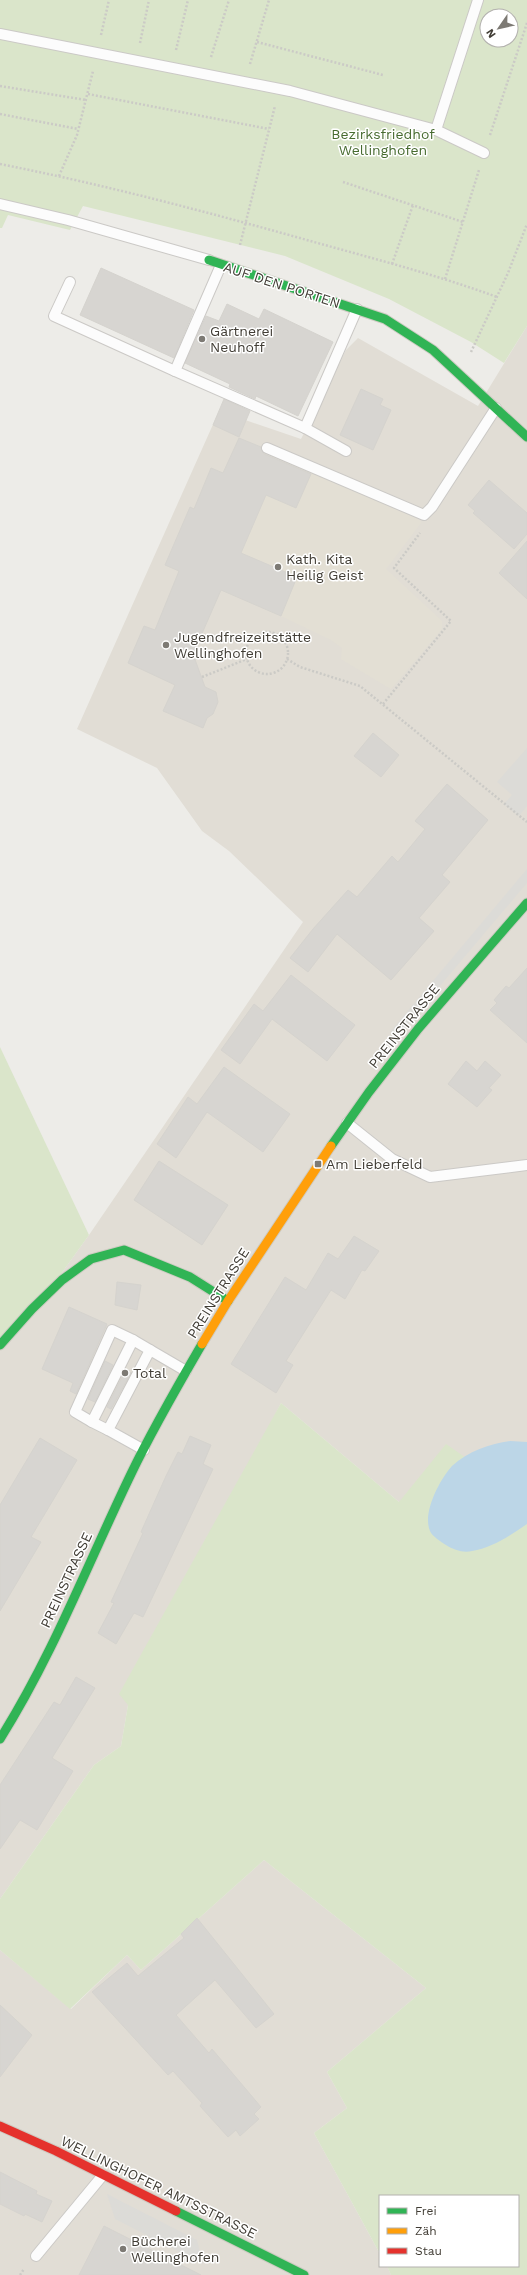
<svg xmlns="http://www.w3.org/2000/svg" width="527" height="2275" viewBox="0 0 527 2275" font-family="'Work Sans',sans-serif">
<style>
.residential{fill:#e1ddd5}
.education{fill:#e3dfd4}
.green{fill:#dae5ca;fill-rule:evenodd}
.parking{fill:#dcdbd7}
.water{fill:#bcd6e7}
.building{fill:#d7d5d1;stroke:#d5d3ce}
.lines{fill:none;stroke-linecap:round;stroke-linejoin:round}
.lane-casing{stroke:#cbc9c6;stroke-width:12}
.fast-casing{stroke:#cecbc2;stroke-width:11}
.slow-casing{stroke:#cecbc2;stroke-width:11}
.jam-casing{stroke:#cecbc2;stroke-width:11}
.path{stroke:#cbcac6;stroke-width:2.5;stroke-dasharray:2 2;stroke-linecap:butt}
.lane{stroke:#fcfcfc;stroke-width:10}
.fast{stroke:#30b455;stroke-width:9}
.slow{stroke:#ff9f0a;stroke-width:9}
.jam{stroke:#e5322d;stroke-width:9}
.poi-dot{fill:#7d7a74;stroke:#fff;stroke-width:1.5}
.labels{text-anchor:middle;stroke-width:3;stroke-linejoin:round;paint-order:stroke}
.park-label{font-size:14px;fill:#476b30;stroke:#fff}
.street-label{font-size:14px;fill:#413d35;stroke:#fff}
.poi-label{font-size:14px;fill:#413d35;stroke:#fff;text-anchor:start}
</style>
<rect width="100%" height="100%" fill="#edece8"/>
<g class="residential">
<path d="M527,326v1174l-128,2 -118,-99 -153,302 -7,41 -27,19 -94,134v-560l48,-47 41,-57 214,-313 -74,-71 -27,-20 -45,-63 -80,-39 142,-318 82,28 45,-89 12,-12 120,68z"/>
<path d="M264,1860l162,128 -99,84 20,36 -33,25 66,121v12h7l4,9h-391v-325l71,59 56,-54 14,15z"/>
</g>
<path class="education" d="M237,442l12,6 2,-5 169,77 1,3 -35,46 56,52v8l-51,60 -50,-30 1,-11 -11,-8 -50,-24 -116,-51 25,-58 4,1 17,-40 12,5z"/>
<g class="green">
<path d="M0,0h527v326l-23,37 -33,-21 -82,-43 -104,-43 -202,-50 -13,24 -62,-15 -6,13h-2zM487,16h24v24h-24z"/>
<path d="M0,1047l89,188 -41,57 -48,47z"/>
<path d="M281,1403l118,99 47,-58 81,56v775h-136l-4,-9h131v-70h-138v58l-66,-121 33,-25 -20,-36 99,-84 -162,-128 -123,110 -14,-15 -57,54 -70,-59v-51l94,-134 27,-19 7,-41 -9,-11z"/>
</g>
<g class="parking">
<path d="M527,748v58l-8,10 -15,-12 8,-9 -15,-13z"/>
<path d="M527,869v14l-131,155 -6,-6z"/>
<path d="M107,2194l90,46 6,24 -88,-45z"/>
</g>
<path class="water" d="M510,1441l17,1v82c-16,11 -35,24 -55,27 -9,2 -18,-1 -26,-6 -5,-3 -14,-9 -16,-14 -8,-18 10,-52 22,-65 16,-15 38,-22 58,-25z"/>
<g class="building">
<path d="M101,268l93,42 -20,48 -94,-43z"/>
<path d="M227,304l32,15 5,-10 69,33 -35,74 -42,-20 -1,3 -26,-12 1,-3 -45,-21 21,-47 13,5z"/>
<path d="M361,389l22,10 -3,6 11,5 -18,40 -33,-15z"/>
<path d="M224,399l26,12 -11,26 -26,-12z"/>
<path d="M239,438l22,9 3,7 47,20 -15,34 -30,-13 -25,58 56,24 -16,39 -60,-26 -28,64 12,33 11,5 2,10 -5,12 -6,4 -4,10 -40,-17 12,-26 -47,-22 16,-37 11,4 24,-59 -14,-6 25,-58 4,2 17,-41 12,5z"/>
<path d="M489,480l38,33v21l-13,15 -41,-36 2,-2 -7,-6z"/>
<path d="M527,541v58l-28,-26z"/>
<path d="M373,733l26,22 -18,22 -27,-21z"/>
<path d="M447,784l41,36 -46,55 8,7 -31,36 15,13 -43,49 -54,-46 -29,38 -18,-14 23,-29 35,-39 9,7 35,-41 6,6 27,-33 -10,-8z"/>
<path d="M527,968v75l-37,-33 7,-7 -3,-3 12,-14 3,2z"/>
<path d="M291,975l64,50 -28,36 -55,-42 -32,45 -19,-14 33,-46 9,7z"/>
<path d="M466,1061l11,10 8,-10 16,14 -12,13 3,2 -15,17 -29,-23z"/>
<path d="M224,1067l66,47 -27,38 -56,-40 -31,46 -19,-14 31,-47 9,7z"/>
<path d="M159,1161l69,44 -26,40 -68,-45z"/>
<path d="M354,1236l25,15 -14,20 -3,-1 -17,29 -14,-9 -45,71 7,4 -17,28 -45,-29 54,-87 21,13 22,-37 10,6z"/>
<path d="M117,1282l24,3 -4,25 -22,-5z"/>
<path d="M69,1307l38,17 -31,70 -6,-3 3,-8 -31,-14z"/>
<path d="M105,1361l8,4 -18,37 -7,-3z"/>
<path d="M125,1371l6,2 -20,36 -4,-2z"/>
<path d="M190,1436l21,9 -8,19 10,5 -70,148 -9,-4 -18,31 -18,-11 16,-30 -3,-1 32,-69 -2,-1 25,-56 12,-24 4,2z"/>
<path d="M40,1438l37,22 -46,77 10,5 -41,69v-106z"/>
<path d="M76,1677l19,11 -43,70 21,13 -36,59 -17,-10 -20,29v-64l54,-83 6,3z"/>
<path d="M197,1918l77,96 -18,14 -41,-48 -39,35 33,38 3,-4 49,58 -7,7 5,5 -19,17 -4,-6 -8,7 -28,-31 2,-3 -29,-32 -5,4 -76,-83 35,-29 11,13 46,-38 -3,-4z"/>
<path d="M0,2005l32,30 -32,42z"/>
<path d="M0,2172l37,19 -1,3 16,7 -10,21 -17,-8 -1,2 -24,-12z"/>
<path d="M104,2226l97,49h-122z"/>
</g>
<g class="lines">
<defs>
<g id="lane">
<path d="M0,34l290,57 146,39 48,23"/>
<path d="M436,130l42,-130"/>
<path d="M0,204l68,16 141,40"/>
<path d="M221,265l-46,106 130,57"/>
<path d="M70,282l-16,34 121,55"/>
<path d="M267,448l157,67 8,-8 64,-99"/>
<path d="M346,451l-41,-23 52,-119"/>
<path d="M347,1123l45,36 38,18 97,-12"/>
<path d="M92,1422l-17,-10 37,-82 21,10"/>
<path d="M108,1430l-16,-8 41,-82 17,10"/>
<path d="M144,1450l-36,-20 42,-80 36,21"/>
<path d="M36,2256l67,-81"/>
</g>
<g id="fast">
<path d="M209,260l176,59 48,31 94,87"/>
<path d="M331,1146l38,-54 49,-63 109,-126"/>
<path d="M0,1345l32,-36 30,-29 29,-21 33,-9 66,27 38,24"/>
<path d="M0,1739c53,-84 88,-176 131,-265 21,-44 46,-87 71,-130"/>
<path d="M176,2211l128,64"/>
</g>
<path id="slow" d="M202,1344l26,-43 103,-155"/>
<path id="jam" d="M0,2126l56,25 120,60"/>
</defs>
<use href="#lane" class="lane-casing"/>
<use href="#fast" class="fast-casing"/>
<use href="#slow" class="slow-casing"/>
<use href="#jam" class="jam-casing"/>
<g class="path">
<path d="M101,35l8,-35"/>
<path d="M257,42l126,33"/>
<path d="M140,43l9,-43"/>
<path d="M176,50l12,-50"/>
<path d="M211,57l18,-57"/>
<path d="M250,64l19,-64"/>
<path d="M0,86l86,14"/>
<path d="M88,94l181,35"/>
<path d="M0,114l78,15"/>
<path d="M490,135l37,-112"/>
<path d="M0,164c106,21 211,49 314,78 61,17 123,33 183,55"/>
<path d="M59,176l18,-41 16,-64"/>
<path d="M343,182l120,40"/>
<path d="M240,245l35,-139"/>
<path d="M392,264l21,-59"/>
<path d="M445,279l34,-109"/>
<path d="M471,352l37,-79 19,-49"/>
<circle cx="267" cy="653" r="21"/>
<path d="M287,659l13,8 60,19 167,136"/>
<path d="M202,677l45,-18"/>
<path d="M383,704l68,-83 -57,-53 26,-35"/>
<path d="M20,2275l4,-6"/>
</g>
<use href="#lane" class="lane"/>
<use href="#fast" class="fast"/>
<use href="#slow" class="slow"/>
<use href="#jam" class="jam"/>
</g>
<g class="poi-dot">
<circle cx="202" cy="339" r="4"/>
<circle cx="278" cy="567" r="4"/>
<circle cx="166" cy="645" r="4"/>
<rect x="314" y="1160" width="8" height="8" rx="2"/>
<circle cx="125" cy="1373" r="4"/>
<circle cx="123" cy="2249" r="4"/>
</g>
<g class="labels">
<g class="park-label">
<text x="383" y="139">Bezirksfriedhof<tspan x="383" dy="16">Wellinghofen</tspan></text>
</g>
<g class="street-label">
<text transform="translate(282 285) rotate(18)" y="5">AUF DEN PORTEN</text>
<text transform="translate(404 1026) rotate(-51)" y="5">PREINSTRASSE</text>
<text transform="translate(218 1293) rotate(-58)" y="5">PREINSTRASSE</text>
<text transform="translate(66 1580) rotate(-65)" y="5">PREINSTRASSE</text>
<text transform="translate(159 2187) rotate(26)" y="5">WELLINGHOFER AMTSSTRASSE</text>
</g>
<g class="poi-label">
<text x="210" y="336">Gärtnerei<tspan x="210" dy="16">Neuhoff</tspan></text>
<text x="286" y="564">Kath. Kita<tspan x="286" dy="16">Heilig Geist</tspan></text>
<text x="174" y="642">Jugendfreizeitstätte<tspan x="174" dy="16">Wellinghofen</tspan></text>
<text x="326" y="1169">Am Lieberfeld</text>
<text x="133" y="1378">Total</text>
<text x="131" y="2246">Bücherei<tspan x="131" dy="16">Wellinghofen</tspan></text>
</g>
</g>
<rect x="379" y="2195" width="140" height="72" fill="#ffffff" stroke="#b3b1ae"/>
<rect x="387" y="2208" width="20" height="6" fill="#30b455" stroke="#b3b1ae"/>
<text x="415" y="2215" font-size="12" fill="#413d35">Frei</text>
<rect x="387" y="2228" width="20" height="6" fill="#ff9f0a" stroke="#b3b1ae"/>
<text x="415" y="2235" font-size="12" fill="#413d35">Zäh</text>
<rect x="387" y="2248" width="20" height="6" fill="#e5322d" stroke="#b3b1ae"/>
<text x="415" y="2255" font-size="12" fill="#413d35">Stau</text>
<g transform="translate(499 28) rotate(236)"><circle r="19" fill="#ffffff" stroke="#b3b1ae"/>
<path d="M0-3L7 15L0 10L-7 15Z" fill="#7d7a74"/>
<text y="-6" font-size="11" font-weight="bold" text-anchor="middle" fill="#413d35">N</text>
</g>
</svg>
